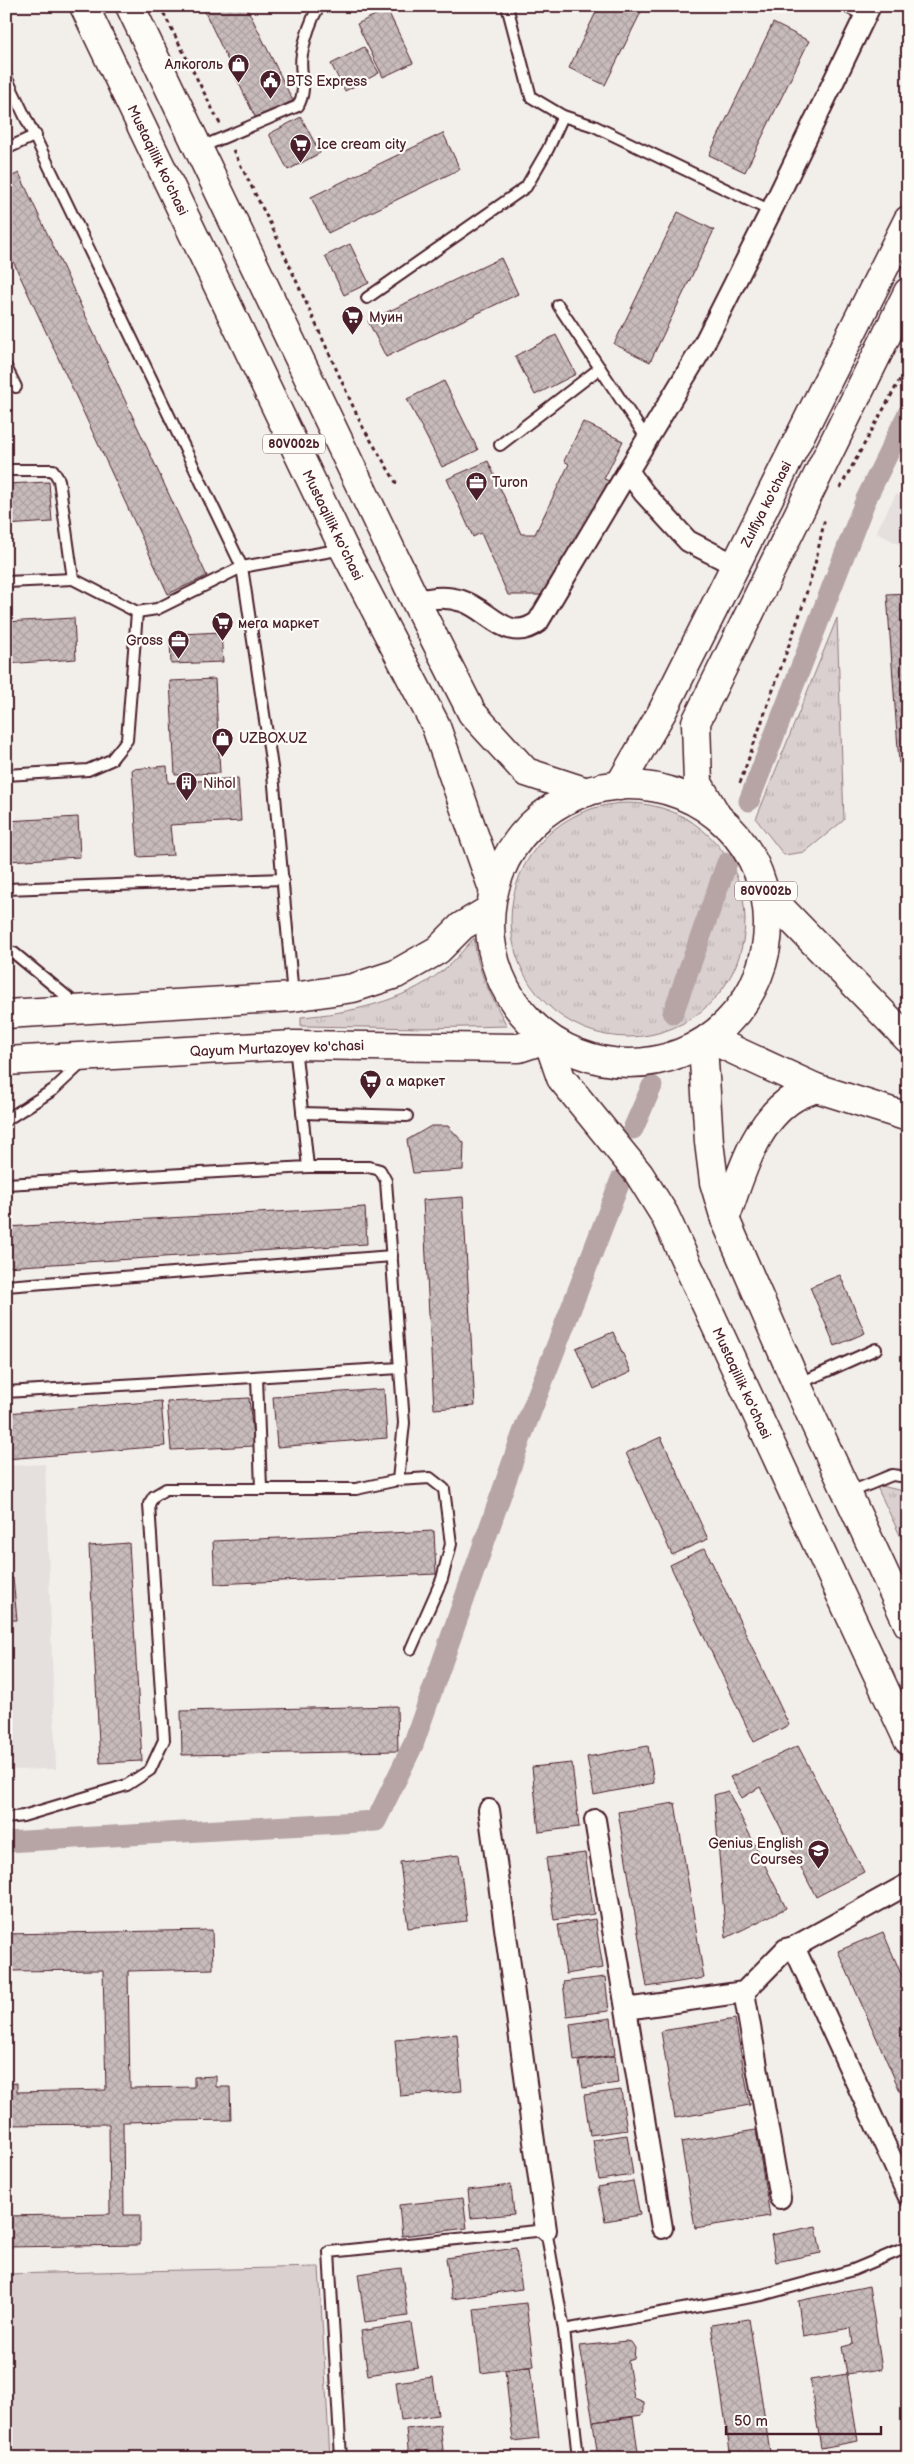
<svg xmlns="http://www.w3.org/2000/svg" width="914" height="2464" viewBox="0 0 914 2464" font-family="'Balsamiq Sans',sans-serif">
<style>
.built{fill:#e5dfdd}
.grass{fill:url(#grass-tufts);stroke:#92787d}
.park{fill:#d9d0cf;stroke:#92787d}
.lines{fill:none;stroke-linecap:round;stroke-linejoin:round}
.canal{stroke:#b7a5a6;stroke-width:21}
.building{fill:url(#building-cross-hatch);stroke:#4a1f2b}
.lane-casing{stroke:#4a1f2b;stroke-width:14}
.street-casing{stroke:#4a1f2b;stroke-width:24}
.secondary-casing{stroke:#4a1f2b;stroke-width:31}
.primary-casing{stroke:#4a1f2b;stroke-width:31}
.path{stroke:#4a1f2b;stroke-width:3;stroke-dasharray:4 4;stroke-linecap:butt}
.lane{stroke:#fdfcf7;stroke-width:10}
.street{stroke:#fdfcf7;stroke-width:20}
.secondary{stroke:#fdfcf7;stroke-width:28}
.primary{stroke:#fdfcf7;stroke-width:28}
.labels{text-anchor:middle;stroke-width:4.5;stroke-linejoin:round;paint-order:stroke}
.shield{fill:#fdfcf7;stroke:#806168;stroke-width:1}
.shield-label{font-size:12px;font-weight:bold;fill:#4a1f2b}
.poi-label{font-size:14px;fill:#4a1f2b;stroke:#fdfcf7;text-anchor:start}
.street-label{font-size:14px;fill:#4a1f2b;stroke:#fdfcf7}
</style>
<defs>
<pattern id="grass-tufts" width="24" height="20" patternUnits="userSpaceOnUse" patternTransform="scale(1.25)"><rect width="24" height="20" fill="#d9d0cf"/><path d="M3 7l-1-3M5 7V3M7 7l1-3M15 17l-1-3M17 17v-4M19 17l1-3" fill="none" stroke="#bcb2b2"/></pattern>
<pattern id="building-cross-hatch" width="8" height="8" patternUnits="userSpaceOnUse" patternTransform="scale(1.25)"><rect width="8" height="8" fill="#c8bbbb"/><path d="M0 0l8 8M0 8l8-8" fill="none" stroke="#ada0a1"/></pattern>
</defs>
<rect width="100%" height="100%" fill="#f2efeb"/>
<filter id="ink" filterUnits="userSpaceOnUse"><feTurbulence type="fractalNoise" baseFrequency=".02" numOctaves="2"/><feDisplacementMap in="SourceGraphic" scale="10" xChannelSelector="R" yChannelSelector="G"/><feConvolveMatrix kernelMatrix="1 2 1 2 8 2 1 2 1" color-interpolation-filters="sRGB"/></filter>
<g filter="url(#ink)">
<g class="built">
<path d="M896,494l12,6v44l-2,4 -30,-16z"/>
<path d="M45,1464l11,305 -50,1v-304z"/>
</g>
<g class="grass">
<path d="M837,618l7,202 -39,32 -21,3 -28,-36z"/>
<circle cx="628" cy="920" r="117"/>
<path d="M474,938c4,37 16,55 33,88l-82,2 -124,-2v-9c48,-4 102,-15 141,-46 12,-9 22,-22 32,-33z"/>
<path d="M876,1485l32,7v60z"/>
</g>
<path class="park" d="M319,2267l11,191h-324v-184z"/>
<g class="lines">
<g class="canal">
<path d="M749,801l117,-302 42,-86"/>
<path d="M673,1013l54,-150"/>
<path d="M633,1129l19,-43"/>
<path d="M6,1842l370,-21 37,-76 109,-310 99,-256"/>
</g>
</g>
<g class="building">
<path d="M202,6h44l47,95 -37,18z"/>
<path d="M599,6h45l-39,79 -36,-17z"/>
<path d="M387,9l26,54 -30,14 -26,-53z"/>
<path d="M773,23l36,18 -64,131 -36,-17z"/>
<path d="M364,47l15,26 -34,18 -14,-27z"/>
<path d="M301,117l19,36 -32,17 -19,-36z"/>
<path d="M443,133l17,36 -132,64 -17,-36z"/>
<path d="M19,173l188,403 -39,18 -162,-348v-67z"/>
<path d="M678,212l36,18 -64,132 -36,-18z"/>
<path d="M350,244l19,39 -25,12 -19,-39z"/>
<path d="M501,258l17,36 -132,63 -18,-36z"/>
<path d="M556,335l20,39 -41,21 -20,-39z"/>
<path d="M444,381l34,69 -36,17 -35,-68z"/>
<path d="M583,422l40,19 -19,38 8,3 -27,56 -7,-4 -30,61h-40l-27,-62 -8,4 -26,-58 41,-18 33,73h14l34,-70 -5,-3z"/>
<path d="M49,482l3,40 -46,3v-41z"/>
<path d="M908,593v169l-9,1 -12,-169z"/>
<path d="M74,618l2,41 -70,5v-42z"/>
<path d="M221,632l2,30 -52,2 -1,-26 10,-1v-3z"/>
<path d="M215,679l5,94 -45,2 -5,-94z"/>
<path d="M167,766l1,17 70,-5 3,43 -71,4 3,30 -35,2 -6,-88z"/>
<path d="M78,817l2,40 -74,4v-40z"/>
<path d="M431,1126h17l16,17 -1,27 -50,3 -6,-33z"/>
<path d="M463,1197l12,209 -41,3 -11,-209z"/>
<path d="M365,1207l2,37 -361,23v-40z"/>
<path d="M840,1275l25,58 -30,13 -25,-59z"/>
<path d="M613,1332l18,40 -37,17 -18,-41z"/>
<path d="M384,1389l3,49 -110,9 -4,-50z"/>
<path d="M249,1398l5,48 -83,4 -4,-48z"/>
<path d="M161,1401l4,45 -159,13v-46z"/>
<path d="M661,1437l47,102 -36,16 -46,-102z"/>
<path d="M434,1531l2,43 -221,10 -2,-43z"/>
<path d="M129,1543l13,218 -42,2 -11,-217z"/>
<path d="M705,1548l84,177 -35,17 -84,-177z"/>
<path d="M6,1578h7l4,42h-11z"/>
<path d="M397,1706l1,45 -216,4 -1,-44z"/>
<path d="M648,1746l6,37 -60,12 -7,-38z"/>
<path d="M798,1746l66,126 -48,25 -56,-110 -18,11 -12,-21z"/>
<path d="M572,1763l7,64 -40,5 -7,-65z"/>
<path d="M728,1791l58,117 -60,30 -12,-143z"/>
<path d="M675,1803l29,175 -57,9 -29,-175z"/>
<path d="M585,1853l9,61 -40,6 -8,-62z"/>
<path d="M459,1855l8,66 -59,7 -8,-66z"/>
<path d="M595,1919l8,49 -37,6 -8,-49z"/>
<path d="M212,1930l1,39 -85,2 2,117 64,-1v-10l22,-1v11h14l1,33 -108,2 1,93h16v30l-134,2v-31l104,-2 -1,-90 -103,1v-41l11,-1v9l89,-2 -3,-120 -97,1v-37z"/>
<path d="M883,1932l25,58v119l-70,-158z"/>
<path d="M605,1977l4,34 -42,5 -4,-34z"/>
<path d="M611,2018l4,37 -41,6 -4,-37z"/>
<path d="M735,2019l15,86 -75,13 -14,-87z"/>
<path d="M457,2034l5,57 -62,5 -5,-56z"/>
<path d="M615,2056l3,27 -35,5 -4,-27z"/>
<path d="M621,2090l6,40 -37,5 -6,-40z"/>
<path d="M756,2130l14,86 -75,12 -14,-86z"/>
<path d="M627,2135l6,40 -34,5 -6,-40z"/>
<path d="M633,2181l7,34 -35,6 -7,-34z"/>
<path d="M511,2185l3,29 -43,4 -3,-28z"/>
<path d="M463,2198l4,30 -65,8 -3,-31z"/>
<path d="M816,2226l5,27 -45,9 -5,-27z"/>
<path d="M516,2248l6,41 -70,10 -6,-41z"/>
<path d="M401,2268l7,48 -43,6 -7,-48z"/>
<path d="M869,2286l13,83 -35,5 -5,-27 11,-3 -2,-16 -48,8 -5,-35z"/>
<path d="M526,2303l8,63 -53,7 -7,-64z"/>
<path d="M749,2319l22,139h-40l-20,-133z"/>
<path d="M411,2323l7,44 -50,8 -7,-44z"/>
<path d="M626,2341l5,1 4,6 -1,11 -6,2 6,37 10,4v8l-2,5 -49,7 -13,-76z"/>
<path d="M530,2367l9,71 -26,3 -8,-71z"/>
<path d="M847,2374l11,67 -37,7 -11,-68z"/>
<path d="M433,2377l5,38 -37,5 -5,-38z"/>
<path d="M633,2417l6,41h-41l-5,-36z"/>
<path d="M440,2425l4,33h-35l-3,-29z"/>
</g>
<g class="lines">
<defs>
<g id="lane">
<path d="M507,6l24,91 32,19 31,10 177,85"/>
<path d="M845,6l20,10"/>
<path d="M6,77l236,490 31,207 20,222"/>
<path d="M199,148l99,-42c11,-20 0,-32 4,-52 3,-16 9,-34 17,-48"/>
<path d="M6,149l30,-14"/>
<path d="M367,298l159,-111 22,-38 15,-33"/>
<path d="M558,305l89,134"/>
<path d="M6,367l10,20"/>
<path d="M500,445l100,-77"/>
<path d="M6,470h47l6,10 14,99 64,33 20,-3 85,-42 101,-18"/>
<path d="M6,582l67,-3"/>
<path d="M6,775l82,-5 23,-10 16,-20 10,-128"/>
<path d="M6,889l277,-10"/>
<path d="M6,951l8,2 62,51"/>
<path d="M302,1113l105,3"/>
<path d="M6,1120l47,-30 30,-28"/>
<path d="M6,1184l302,-17 -13,-121"/>
<path d="M6,1286l386,-30"/>
<path d="M257,1377l4,111"/>
<path d="M798,1384l78,-35"/>
<path d="M6,1392l394,-24"/>
<path d="M398,1480l32,-2 14,11 7,55 -9,35 -31,70"/>
<path d="M848,1493l44,-18 16,2"/>
<path d="M6,1818l17,-2 104,-31 23,-15 14,-30 -15,-236 5,-8 12,-7h190l42,-9 6,-57 -18,-242 -6,-11 -11,-3h-61"/>
<path d="M341,2458l-12,-206 217,-22 18,100"/>
<path d="M578,2458l-14,-128 198,-35 91,-25 55,-23"/>
</g>
<g id="street">
<path d="M735,565l-47,-24 -44,-48 -16,-22 74,-123 69,-137 99,-205"/>
<path d="M416,602c16,-5 31,-6 46,-1 27,8 45,44 76,21l90,-151"/>
<path d="M489,1810l57,420"/>
<path d="M595,1820l67,408"/>
<path d="M908,1884l-114,63 114,248"/>
<path d="M744,1992l36,206"/>
<path d="M626,2009l118,-17 42,-43 8,-2"/>
</g>
<g id="secondary">
<path d="M619,786l43,-74 246,-492"/>
<path d="M717,816l-19,-33 -2,-61 212,-430"/>
<path d="M6,1014l287,-17 60,-9 43,-14 42,-24 24,-24 27,-16"/>
<path d="M549,1043l12,35 78,96 25,40 244,526"/>
<path d="M703,1045l6,97 5,40 11,37 72,166 111,239"/>
<path d="M6,1061l288,-16 225,3 27,-9"/>
<path d="M725,1219c15,-41 29,-98 70,-122 6,-4 14,-6 21,-9"/>
</g>
<g id="primary">
<path d="M84,6l260,543 91,175 57,162"/>
<path d="M130,6l286,596 56,111 54,59 61,20"/>
<circle cx="629" cy="924" r="139"/>
<path d="M767,894l141,145"/>
<path d="M712,1040l104,48 92,29"/>
</g>
</defs>
<use href="#lane" class="lane-casing"/>
<use href="#street" class="street-casing"/>
<use href="#secondary" class="secondary-casing"/>
<use href="#primary" class="primary-casing"/>
<g class="path">
<path d="M160,6l60,118"/>
<path d="M233,150l39,77 89,197 36,60"/>
<path d="M840,488l68,-123"/>
<path d="M740,783l61,-172 14,-47 10,-46"/>
</g>
<use href="#lane" class="lane"/>
<use href="#street" class="street"/>
<use href="#secondary" class="secondary"/>
<use href="#primary" class="primary"/>
</g>
</g>
<defs>
<symbol id="shop-pin" viewBox="-11 -11 22 30"><path d="M0 17L-7.5 6A9.5 9.5 0 1 1 7.5 6Z" fill="#4a1f2b" stroke="#fdfcf7"/><path d="M-5-2.5h2.3a2.7 3.5 0 0 1 5.4 0H5L5.5 6h-11ZM-1.5-2.5h3a1.5 2.3 0 0 0-3 0Z" fill="#fff"/></symbol>
<symbol id="civic-pin" viewBox="-11 -11 22 30"><path d="M0 17L-7.5 6A9.5 9.5 0 1 1 7.5 6Z" fill="#4a1f2b" stroke="#fdfcf7"/><path d="M-.6-6.5H3V-4.5H.6V-3L4-1V1h2V6H-6V1h2V-1L-.6-3ZM-1.2 2.5V6h2.4V2.5Z" fill="#fff"/></symbol>
<symbol id="supermarket-pin" viewBox="-11 -11 22 30"><path d="M0 17L-7.5 6A9.5 9.5 0 1 1 7.5 6Z" fill="#4a1f2b" stroke="#fdfcf7"/><path d="M-6-5.5h2.5l.6 2H6L4.5 2H-2.5L-4.4-4H-6ZM-1.5 3.2a1.3 1.3 0 1 0 .1 0ZM3 3.2a1.3 1.3 0 1 0 .1 0Z" fill="#fff"/></symbol>
<symbol id="office-pin" viewBox="-11 -11 22 30"><path d="M0 17L-7.5 6A9.5 9.5 0 1 1 7.5 6Z" fill="#4a1f2b" stroke="#fdfcf7"/><path d="M-6-3h4V-5.5h4V-3h4V5H-6ZM-1-4.5V-3h2v-1.5ZM-6 0V1H6V0Z" fill="#fff"/></symbol>
<symbol id="building-pin" viewBox="-11 -11 22 30"><path d="M0 17L-7.5 6A9.5 9.5 0 1 1 7.5 6Z" fill="#4a1f2b" stroke="#fdfcf7"/><path d="M-4-6H4V6H1V3H-1V6H-4ZM-2.5-4.3h1.7v1.8h-1.7ZM.8-4.3h1.7v1.8H.8ZM-2.5-1h1.7V.8h-1.7ZM.8-1h1.7V.8H.8Z" fill="#fff"/></symbol>
<symbol id="school-pin" viewBox="-11 -11 22 30"><path d="M0 17L-7.5 6A9.5 9.5 0 1 1 7.5 6Z" fill="#4a1f2b" stroke="#fdfcf7"/><path d="M0-5L7-2L0 1L-7-2ZM-4 1L0 2.5L4 1V4Q0 6-4 4Z" fill="#fff"/></symbol>
</defs>
<g fill-rule="evenodd">
<use href="#shop-pin" x="226" y="52" width="25" height="34"/>
<use href="#civic-pin" x="258" y="68" width="25" height="34"/>
<use href="#supermarket-pin" x="288" y="132" width="25" height="34"/>
<use href="#supermarket-pin" x="340" y="304" width="25" height="34"/>
<use href="#office-pin" x="464" y="470" width="25" height="34"/>
<use href="#supermarket-pin" x="210" y="610" width="25" height="34"/>
<use href="#office-pin" x="166" y="628" width="25" height="34"/>
<use href="#shop-pin" x="210" y="726" width="25" height="34"/>
<use href="#building-pin" x="174" y="770" width="25" height="34"/>
<use href="#supermarket-pin" x="358" y="1068" width="25" height="34"/>
<use href="#school-pin" x="806" y="1838" width="25" height="34"/>
</g>
<g class="labels">
<g class="shield">
<rect x="263" y="434.5" width="62" height="19" rx="4"/>
<rect x="735" y="881.5" width="62" height="19" rx="4"/>
</g>
<g class="shield-label">
<text x="294" y="448">80V002b</text>
<text x="766" y="895">80V002b</text>
</g>
<g class="poi-label">
<text x="223" y="69" text-anchor="end">Алкоголь</text>
<text x="286" y="86">BTS Express</text>
<text x="317" y="149">Ice cream city</text>
<text x="369" y="322">Муин</text>
<text x="492" y="487">Turon</text>
<text x="238" y="628">мега маркет</text>
<text x="163" y="645" text-anchor="end">Gross</text>
<text x="239" y="743">UZBOX.UZ</text>
<text x="203" y="788">Nihol</text>
<text x="386" y="1086">а маркет</text>
<text x="803" y="1848" text-anchor="end">Genius English<tspan x="803" dy="16">Courses</tspan></text>
</g>
<g class="street-label">
<text transform="translate(158 160) rotate(64)" y="5">Mustaqillik ko'chasi</text>
<text transform="translate(766 504) rotate(-63)" y="5">Zulfiya ko'chasi</text>
<text transform="translate(333 525) rotate(64)" y="5">Mustaqillik ko'chasi</text>
<text transform="translate(277 1048) rotate(-2)" y="5">Qayum Murtazoyev ko'chasi</text>
<text transform="translate(742 1383) rotate(65)" y="5">Mustaqillik ko'chasi</text>
</g>
</g>
<rect width="914" height="2464" fill="none" stroke="#fdfcf7" stroke-width="25"/>
<rect x="12" y="12" width="889" height="2439" fill="none" stroke="#4a1f2b" stroke-width="2" filter="url(#ink)"/>
<path d="M726 2426v8h155v-8" fill="none" stroke="#4a1f2b" stroke-width="2.5"/>
<text x="734" y="2426" font-size="15" fill="#4a1f2b" stroke="#fdfcf7" stroke-width="4" paint-order="stroke">50 m</text>
</svg>
